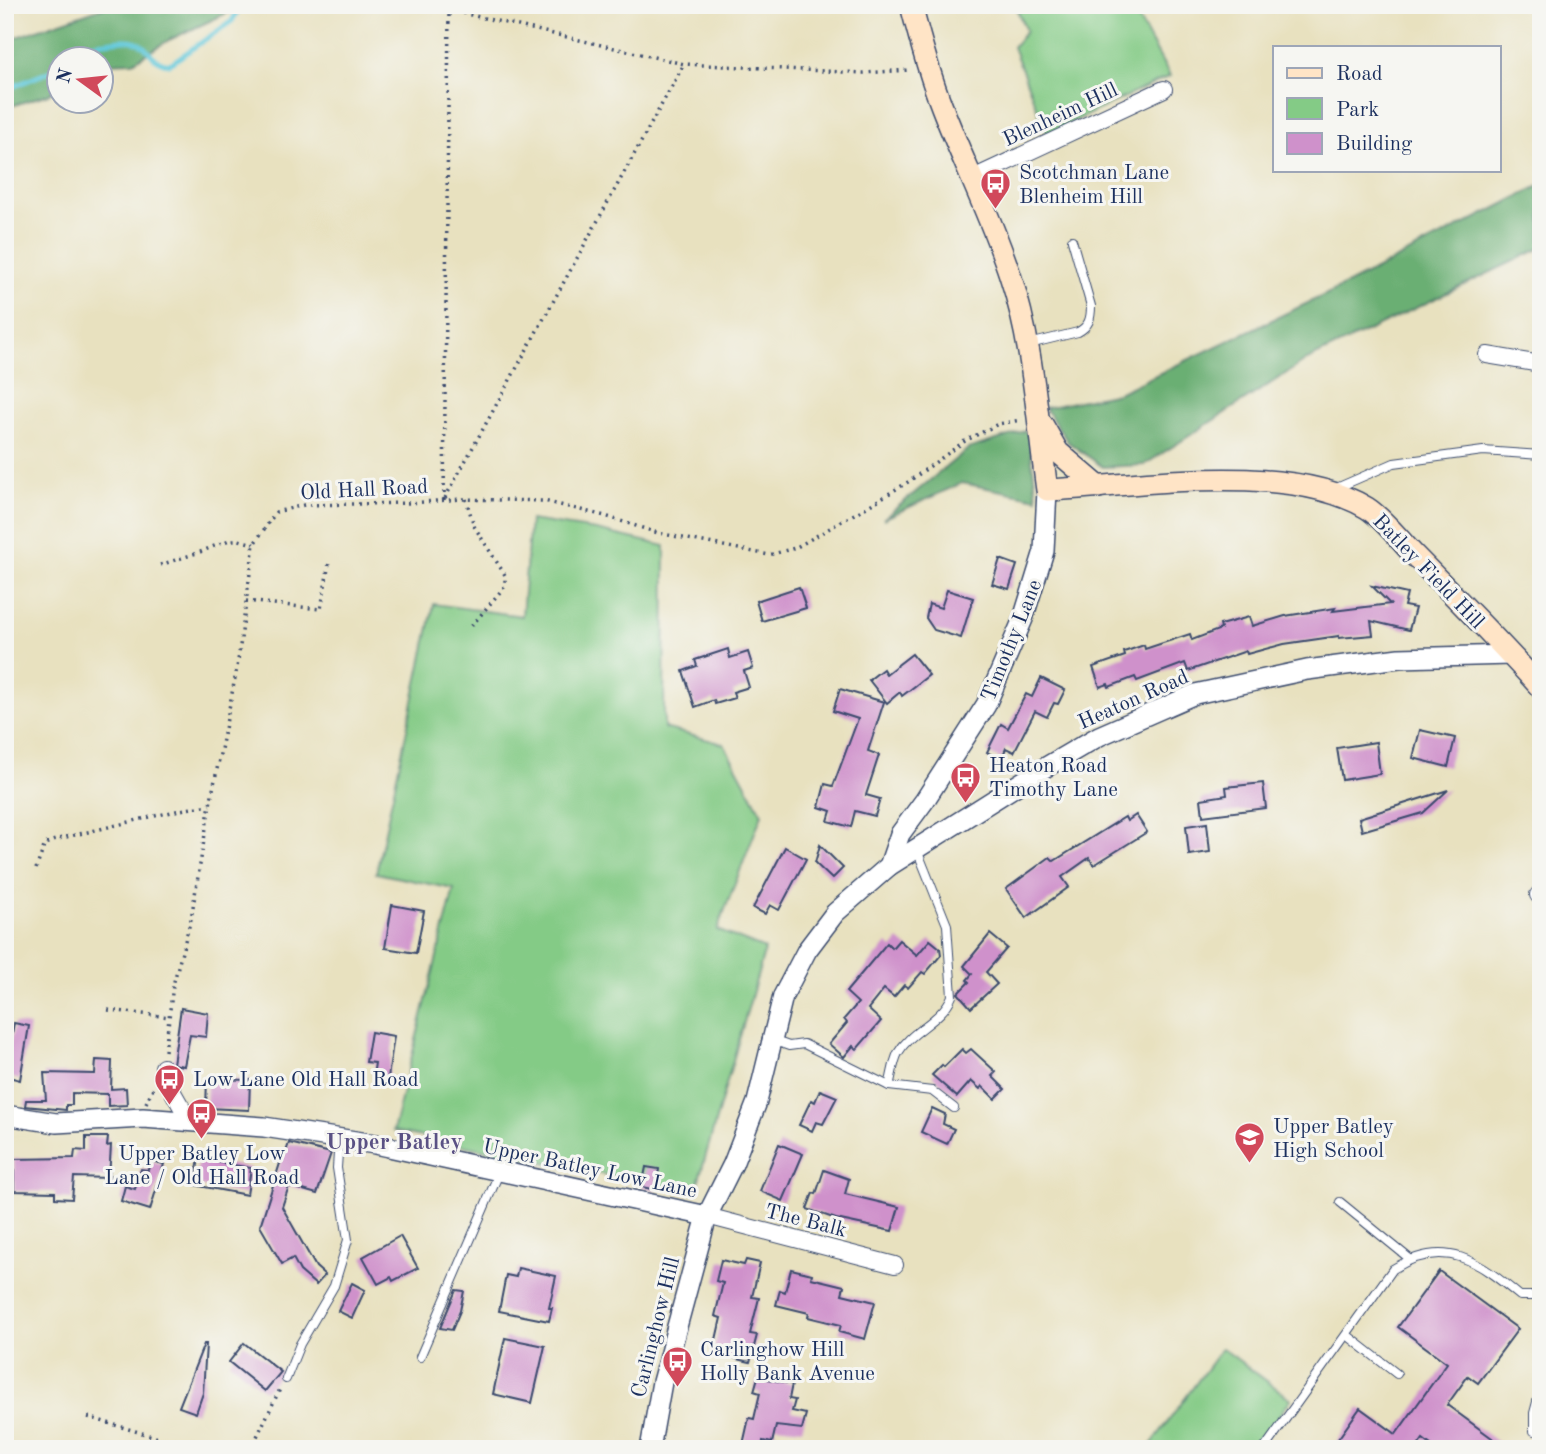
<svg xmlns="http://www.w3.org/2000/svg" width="1546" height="1454" viewBox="0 0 1546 1454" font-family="'Old Standard TT',serif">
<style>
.green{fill:#84cb86;stroke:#507d72;stroke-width:2}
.forest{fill:#6baf73;stroke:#436f68;stroke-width:2}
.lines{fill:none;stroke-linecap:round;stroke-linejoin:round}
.stream{stroke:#5fc8da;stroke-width:5}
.building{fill:#cf91cb}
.service-casing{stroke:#3a4a6d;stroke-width:10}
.minor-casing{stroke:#3a4a6d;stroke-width:18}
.tertiary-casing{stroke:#3a4a6d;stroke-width:22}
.secondary-casing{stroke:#3a4a6d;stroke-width:24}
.path{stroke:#3a4a6d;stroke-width:3.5;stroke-dasharray:2 5;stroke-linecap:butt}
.service{stroke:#fff;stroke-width:8}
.minor{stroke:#fff;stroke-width:16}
.tertiary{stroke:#fff;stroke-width:19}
.secondary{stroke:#ffe4c6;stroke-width:21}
.labels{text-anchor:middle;stroke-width:6;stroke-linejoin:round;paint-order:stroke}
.street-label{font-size:21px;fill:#1b2f5e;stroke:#f6f6f2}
.poi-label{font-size:21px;fill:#1b2f5e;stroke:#f6f6f2;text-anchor:start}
.neighbourhood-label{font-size:23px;font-weight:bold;fill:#5a5184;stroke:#f6f6f2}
</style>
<rect width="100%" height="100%" fill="#f6f6f2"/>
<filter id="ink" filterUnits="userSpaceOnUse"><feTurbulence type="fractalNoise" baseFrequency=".0143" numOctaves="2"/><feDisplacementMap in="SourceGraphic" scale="14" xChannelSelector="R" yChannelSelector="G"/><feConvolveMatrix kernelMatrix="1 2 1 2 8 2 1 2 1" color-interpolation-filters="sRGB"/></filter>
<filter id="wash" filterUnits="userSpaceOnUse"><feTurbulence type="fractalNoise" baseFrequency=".00686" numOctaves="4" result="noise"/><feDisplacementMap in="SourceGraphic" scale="28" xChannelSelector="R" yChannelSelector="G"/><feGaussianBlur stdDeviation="1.57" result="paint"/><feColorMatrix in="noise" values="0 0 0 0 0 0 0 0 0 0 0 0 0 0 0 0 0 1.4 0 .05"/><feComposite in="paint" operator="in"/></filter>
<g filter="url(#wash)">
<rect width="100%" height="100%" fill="#e8e1bf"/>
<g class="green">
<path d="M1015,5h116l39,71 -123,58 -34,-87 13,-16z"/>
<path d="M530,520l66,10 69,16 -1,182 60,16 38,70 -45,116 48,19 -70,244 -302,-62 61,-242 -78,-16 58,-269 88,12z"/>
<path d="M1222,1348l69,51 -36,50h-107z"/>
</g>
<g class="forest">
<path d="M110,5h134l-75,35 -36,22 -31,1v-3h-42l-1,26 -11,8 -43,14v-67z"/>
<path d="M1541,185v63l-234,112 -163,105 -41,2 -35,-25 -23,-34 73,-15 232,-110z"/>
<path d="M1028,430l9,68 -75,-15 -79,36 85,-70z"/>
</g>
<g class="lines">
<g class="stream">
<path d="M80,60l10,-16c13,-1 34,-7 47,-2 14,6 13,20 33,22l62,-43 9,-16"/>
<path d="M5,90l55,-23"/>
</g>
</g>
<g id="blocks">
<g class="building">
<path d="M1000,559l17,6 -8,24 -17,-5z"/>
<path d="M1372,586l35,8 -3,12 11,2 -6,22 -38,-9 2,14 -34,3v-2l-55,8 -37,10 -1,-3 -58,20 -3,-8 -48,18 -2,-4 -26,10 -1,-3 -8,3 -7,-20 32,-11 -1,-4 20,-7 1,4 45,-15 2,6 29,-11 -1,-4 29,-8 3,9 33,-10 50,-8 -2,3 57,-7z"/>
<path d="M799,587l7,21 -44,13 -6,-20z"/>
<path d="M947,590l26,8 -12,40 -27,-8 -8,-12 3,-14 12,4z"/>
<path d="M728,649l2,9 18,-6 5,16 -9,3 5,16 -16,5 2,6 -20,6 -1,-4 -19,7 -12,-36 14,-5 -2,-6z"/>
<path d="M912,654l17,21 -27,21 -2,-4 -13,11 -18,-23 14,-11 3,5z"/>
<path d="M1041,678l24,12 -7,14 -4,-1 -7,14 -12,-6 -21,41 -8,-4 -5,12 -14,-8 14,-28 7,4 18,-34 6,3z"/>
<path d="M840,689l44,13 -16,49 11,4 -13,40 14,4 -5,17 -20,-5 -4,16 -23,-6 3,-10 -12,-4 6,-23 8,2 25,-67 -25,-8z"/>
<path d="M1420,730l35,8 -7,29 -35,-9z"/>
<path d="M1376,742l4,32 -38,6 -5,-32z"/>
<path d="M1263,783l3,25 -63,8 -2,-17 26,-4 -1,-8z"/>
<path d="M1448,790l-25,23 -61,18 -3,-13z"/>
<path d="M1136,815l11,17 -53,33 -5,-7 -27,19 7,10 -43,31 -20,-29 44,-32 4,4 71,-44 2,4z"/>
<path d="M1207,823l3,29 -21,3 -3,-29z"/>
<path d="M820,845l23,23 -11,11 -17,-16z"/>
<path d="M785,847l21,12 -27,51 -9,-5 -5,9 -12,-6z"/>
<path d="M392,905l32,6 -8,42 -31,-5z"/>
<path d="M990,934l17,14 -21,24 11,12 -26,24 -13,-15 11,-11 -2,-2 5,-6 -8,-8z"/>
<path d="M899,940l18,15 13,-15 10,8 1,7 -16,19 -3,-2 -14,16 -4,-3 -10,12 -10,-8 -16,20 13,12 -24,28 -4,-3 -9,11 -15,-13 18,-21 -3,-4 14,-16 -12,-11 41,-49 5,5z"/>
<path d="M181,1008l27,5 -2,24 -16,-2 -6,31 -11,-2z"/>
<path d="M14,1023l15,3 -9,54 -15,-4v-23l3,1z"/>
<path d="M371,1032l23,4 -6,42 -15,-2 2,-13 -9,-1z"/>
<path d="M962,1049l4,4 5,-4 25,23 -4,4 13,13 -10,10 -13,-13 -2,3 -9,-8 -14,16 -25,-22 10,-10 2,2z"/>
<path d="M96,1060l16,1 -1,28 15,-1 1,17 -19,1v-12l-36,-1v12h-6v5l-41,-4 1,-6h20l-2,-27 51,1z"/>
<path d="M207,1079l43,1 -1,30 -43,-2z"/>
<path d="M820,1090l17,7 -14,27 -7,-2 -4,9 -13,-6 12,-25 4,2z"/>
<path d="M932,1108l13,6 -2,10 11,5 -7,15 -26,-12z"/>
<path d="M86,1137h22l-1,9 4,-1 -2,33 -35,-1 -2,22 -17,-1v-6l-41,-1v-32l60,-1 1,-8 11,1z"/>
<path d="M289,1143l42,10 -14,41 -28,-8 -7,21 34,60 9,8 -9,10 -16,-14 -7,-13 -11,6 -22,-38 23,-72 2,1z"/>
<path d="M779,1144l24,10 -20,47 -23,-10z"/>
<path d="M199,1159l52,9 -4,27 -53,-10z"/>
<path d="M151,1161l13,3 -14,46 -29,-9 4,-15 10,3 6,-20 7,1z"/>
<path d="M646,1167l13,2 -3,21 -14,-3z"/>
<path d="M824,1170l25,9 -4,15 54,13 -7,24 -56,-12 -29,-10 6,-16 3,1z"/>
<path d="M400,1236l18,32 -25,13 -2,-4 -13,7 -15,-27z"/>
<path d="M721,1260l23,5 2,-5 14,3 -8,34 7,1 -9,36 7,1 -7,27 -37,-9 8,-35 -6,-2 8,-33 -7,-2z"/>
<path d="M518,1268l38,8 -7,32h3l-3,13 -50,-10 7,-36 10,2z"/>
<path d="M791,1269l21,5 -1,4 33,8 -2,8 33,8 -10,37 -26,-7 2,-7 -33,-8 1,-4 -33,-8 4,-15 5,2z"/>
<path d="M1439,1271l79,58 -40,54 -10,-7 -21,29 60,44h-71l-13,-10 -7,10h-85l29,-41 36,26 51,-71 -49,-36z"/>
<path d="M352,1283l13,7 -13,28 -14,-7z"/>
<path d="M456,1290l8,1 -4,20 -8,19 -12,-2z"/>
<path d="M505,1338l40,8 -13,57 -39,-9z"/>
<path d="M244,1343l37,29 -16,19 -36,-29z"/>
<path d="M204,1344h2l-3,49 -7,20 -17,-6z"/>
<path d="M758,1377l34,7 -3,15 6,1 -3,11 14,3 -4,15 -26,-3 -4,17 -9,-2 -1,8h-20l7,-31 5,1 6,-26 -6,-2z"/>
</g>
</g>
</g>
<g filter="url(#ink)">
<use href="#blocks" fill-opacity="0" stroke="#3a4a6d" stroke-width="2"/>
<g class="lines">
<defs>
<g id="service">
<path d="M1029,344l49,-12c11,-6 13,-13 13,-26l-19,-66"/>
<path d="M1332,490l62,-27 89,-12 58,4"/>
<path d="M772,1040l17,6 15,-2 85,42 43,5 22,17"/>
<path d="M889,1086c3,-10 4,-23 9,-33 13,-23 44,-32 54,-57l-5,-71 -30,-75"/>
<path d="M1340,1202l70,57"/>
<path d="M1347,1335l50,39"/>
<path d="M420,1357l79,-184"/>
<path d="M286,1379l14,-35 34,-58 14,-46 -11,-72 2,-30"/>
<path d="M1534,1431v-18l7,-26"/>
<path d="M1264,1449l129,-180c53,-33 86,-7 127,27h21"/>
</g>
<g id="minor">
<path d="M973,178l191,-89"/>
<path d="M1487,355l54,9"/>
<path d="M1538,895l3,-3"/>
<path d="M163,1067l11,27 16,28"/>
<path d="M707,1216l188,49"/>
</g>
<g id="tertiary">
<path d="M889,866l152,-96 58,-34 96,-42 112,-24 92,-12 112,-3"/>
<path d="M5,1115l51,8 87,-5 121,9 111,17 332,72"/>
<path d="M650,1449l12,-67 45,-166 26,-52 24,-62 26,-106 24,-46 28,-37 54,-47 11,-32 25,-34 61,-95 37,-86 21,-68 3,-61"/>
</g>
<g id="secondary">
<path d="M911,5c9,35 18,69 31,102 22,57 49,110 68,168 23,68 27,143 37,215 91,-4 240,-30 320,18 16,10 35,35 49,49 42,43 85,86 125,131"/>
<path d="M1042,424l16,28 41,35"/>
</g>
</defs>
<use href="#service" class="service-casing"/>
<use href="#minor" class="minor-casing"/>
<use href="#tertiary" class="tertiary-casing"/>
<use href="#secondary" class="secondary-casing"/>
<g class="path">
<path d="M445,498l239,-434"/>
<path d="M466,499l8,27 31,49v11l-36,43"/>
<path d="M444,500l5,-490 235,54 180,9 45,-3"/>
<path d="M160,565l40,-13 29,-12h10l15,4"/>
<path d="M246,601l75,8 8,-46"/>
<path d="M36,869l9,-25 13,-5 122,-29 30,-5"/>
<path d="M108,1010l62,7"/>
<path d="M165,1051l8,-66 18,-66 18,-109 28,-142 17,-124 22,-32 28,-7 106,-2 51,-4 83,2 61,15 53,17 111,22 26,-7 70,-40 43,-26 57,-41 33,-17 23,-4"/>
<path d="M146,1103l7,-15"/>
<path d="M88,1417l74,22 6,10"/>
<path d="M251,1449l30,-62"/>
</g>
<use href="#service" class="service"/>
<use href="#minor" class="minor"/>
<use href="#tertiary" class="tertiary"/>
<use href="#secondary" class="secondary"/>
</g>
</g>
<defs>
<symbol id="bus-pin" viewBox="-11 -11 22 30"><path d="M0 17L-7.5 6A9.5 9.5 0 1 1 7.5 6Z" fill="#d1495b" stroke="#f6f6f2"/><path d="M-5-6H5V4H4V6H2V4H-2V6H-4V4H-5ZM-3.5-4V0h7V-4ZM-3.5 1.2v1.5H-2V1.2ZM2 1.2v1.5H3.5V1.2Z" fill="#fff"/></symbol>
<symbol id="school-pin" viewBox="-11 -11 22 30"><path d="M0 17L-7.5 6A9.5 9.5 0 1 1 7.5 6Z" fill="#d1495b" stroke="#f6f6f2"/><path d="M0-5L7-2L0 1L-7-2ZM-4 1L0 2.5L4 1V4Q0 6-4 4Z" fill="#fff"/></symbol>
</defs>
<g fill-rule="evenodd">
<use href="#bus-pin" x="978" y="166" width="35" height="47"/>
<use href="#bus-pin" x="948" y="760" width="35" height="47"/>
<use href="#bus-pin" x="152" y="1062" width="35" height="47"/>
<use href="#bus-pin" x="184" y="1096" width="35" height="47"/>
<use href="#school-pin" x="1232" y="1120" width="35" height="47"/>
<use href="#bus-pin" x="660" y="1344" width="35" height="47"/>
</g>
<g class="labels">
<g class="street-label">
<text transform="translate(1060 114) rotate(-25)" y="7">Blenheim Hill</text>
<text transform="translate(364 489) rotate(-3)" y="7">Old Hall Road</text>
<text transform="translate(1429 571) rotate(46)" y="7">Batley Field Hill</text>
<text transform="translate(1011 640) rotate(-68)" y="7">Timothy Lane</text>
<text transform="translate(1133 699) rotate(-24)" y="7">Heaton Road</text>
<text transform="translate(590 1168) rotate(12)" y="7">Upper Batley Low Lane</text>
<text transform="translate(806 1220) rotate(14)" y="7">The Balk</text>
<text transform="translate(655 1327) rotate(-76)" y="7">Carlinghow Hill</text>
</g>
<g class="poi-label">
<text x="1019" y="179">Scotchman Lane<tspan x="1019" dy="24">Blenheim Hill</tspan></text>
<text x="989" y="772">Heaton Road<tspan x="989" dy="24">Timothy Lane</tspan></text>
<text x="193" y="1086">Low Lane Old Hall Road</text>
<text x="1273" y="1133">Upper Batley<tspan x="1273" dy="24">High School</tspan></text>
<text x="202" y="1160" text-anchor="middle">Upper Batley Low<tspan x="202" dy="24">Lane / Old Hall Road</tspan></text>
<text x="700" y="1356">Carlinghow Hill<tspan x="700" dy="24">Holly Bank Avenue</tspan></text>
</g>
<g class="neighbourhood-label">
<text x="394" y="1149">Upper Batley</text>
</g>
</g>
<rect width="1546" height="1454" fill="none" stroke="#f6f6f2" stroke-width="28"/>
<rect x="1273" y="46" width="228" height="126" fill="#f6f6f2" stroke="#9ea6b7" stroke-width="2"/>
<rect x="1287" y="68" width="35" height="10" fill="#ffe4c6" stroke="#9ea6b7" stroke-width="2"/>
<text x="1336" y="80" font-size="21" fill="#1b2f5e">Road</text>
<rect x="1287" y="98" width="35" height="21" fill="#84cb86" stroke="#9ea6b7" stroke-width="2"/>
<text x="1336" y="116" font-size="21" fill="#1b2f5e">Park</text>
<rect x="1287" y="133" width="35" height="21" fill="#cf91cb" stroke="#9ea6b7" stroke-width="2"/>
<text x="1336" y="150" font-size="21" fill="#1b2f5e">Building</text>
<g transform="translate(80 80) rotate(285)"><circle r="33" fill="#f6f6f2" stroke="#9ea6b7" stroke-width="2"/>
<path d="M0-5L12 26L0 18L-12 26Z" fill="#d1495b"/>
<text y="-10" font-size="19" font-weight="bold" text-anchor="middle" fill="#1b2f5e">N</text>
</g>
</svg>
